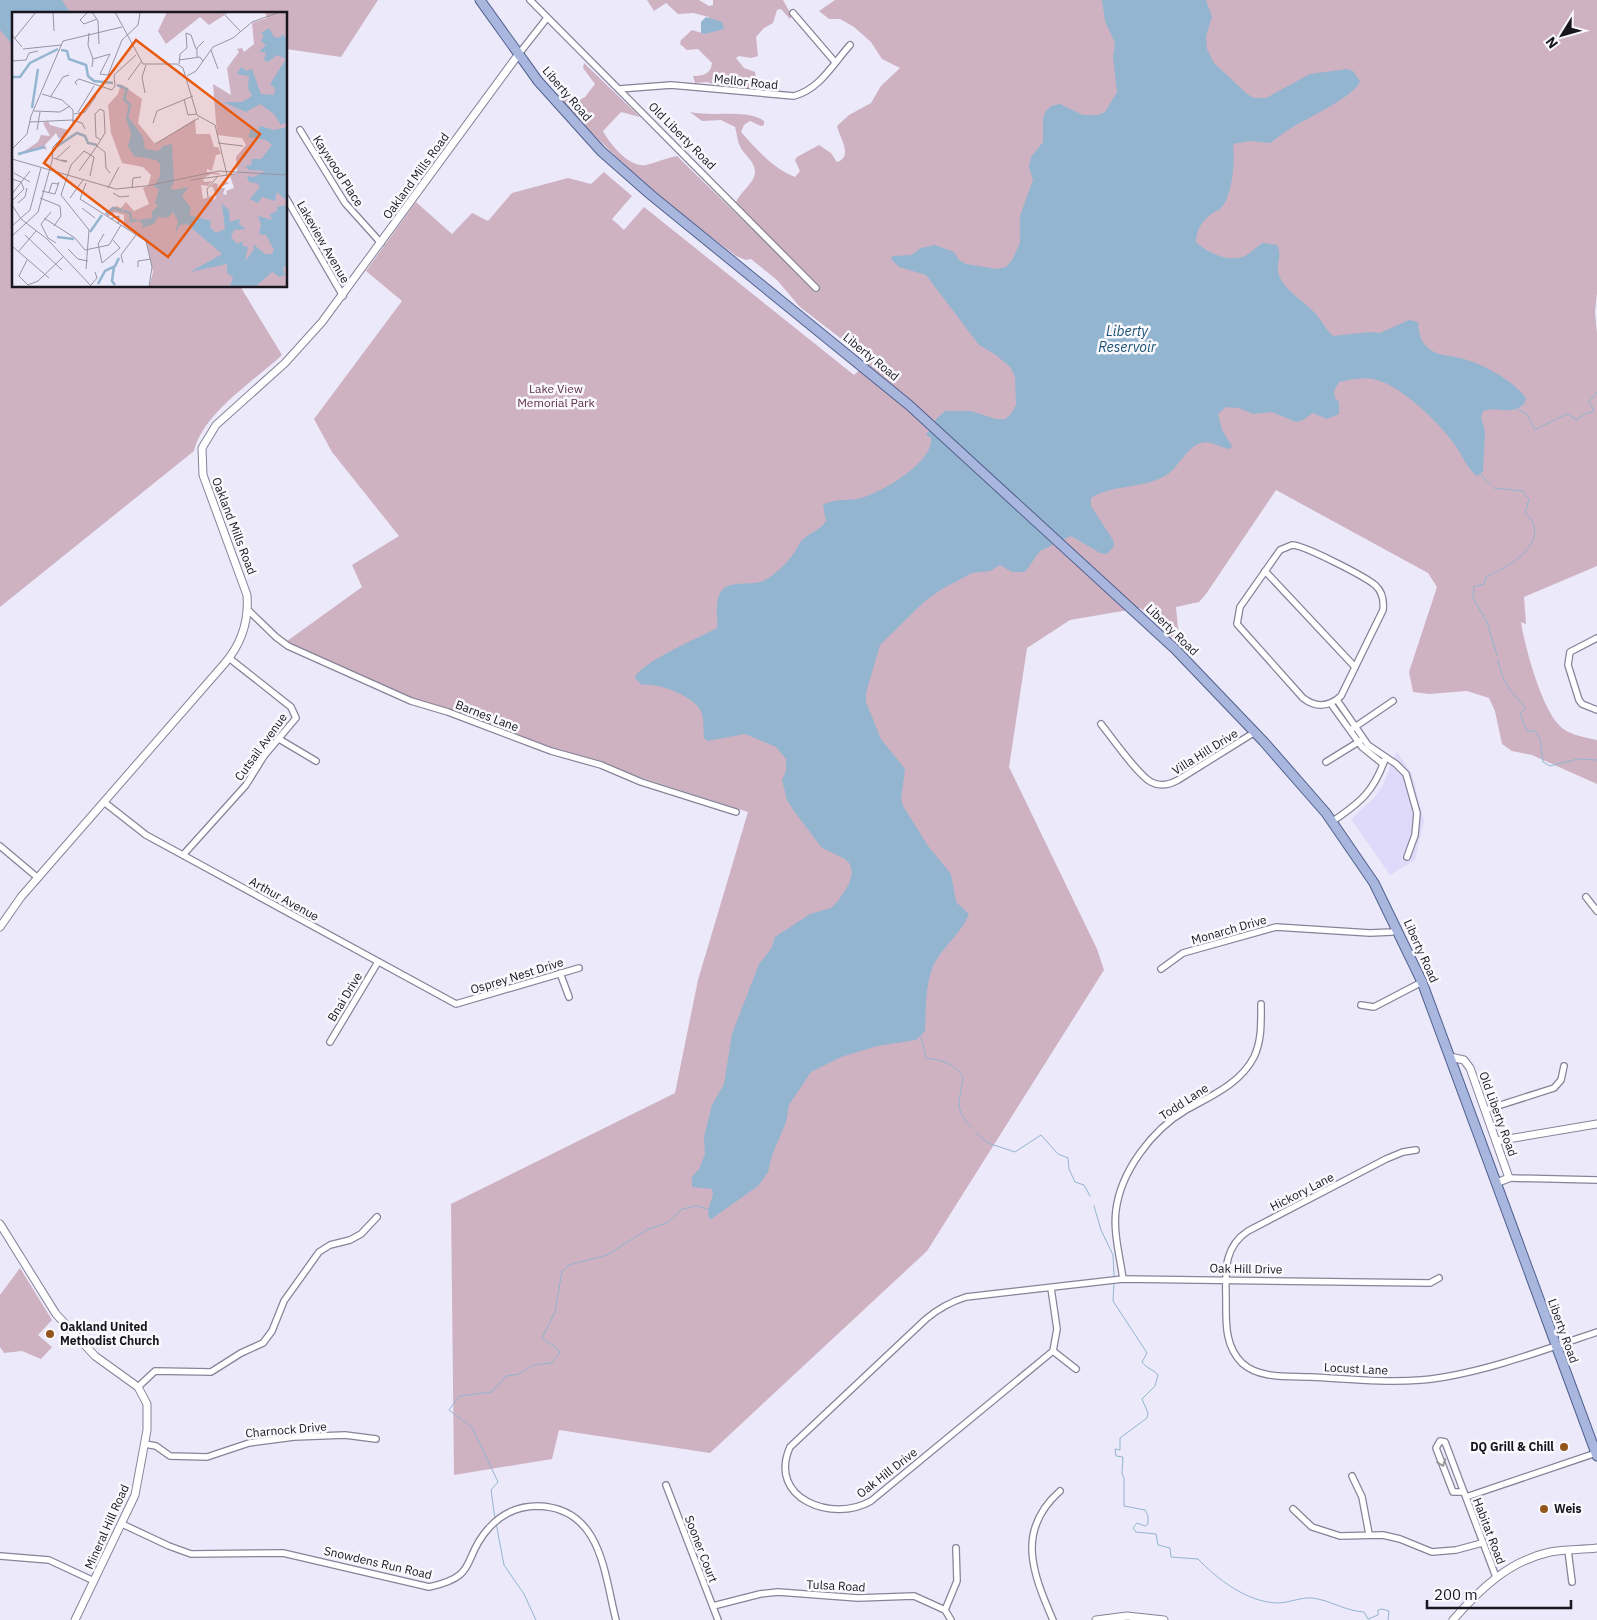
<svg xmlns="http://www.w3.org/2000/svg" width="1597" height="1620" viewBox="0 0 1597 1620" font-family="'IBM Plex Sans',sans-serif">
<style>
.built{fill:#dfdaf9}
.green{fill:#ceb2c2}
.water{fill:#93b5d0}
.lines{fill:none;stroke-linecap:round;stroke-linejoin:round}
.stream{stroke:#93b5d0;stroke-width:1}
.minor-casing{stroke:#878398;stroke-width:8}
.tertiary-casing{stroke:#878398;stroke-width:9}
.primary-casing{stroke:#51608d;stroke-width:11}
.minor{stroke:#fff;stroke-width:5.5}
.tertiary{stroke:#fff;stroke-width:7}
.primary{stroke:#a9b7de;stroke-width:9}
.oneway{stroke:#97979a}
.poi-dot{fill:#93551b;stroke:#f9f8fd;stroke-width:2}
.labels{text-anchor:middle;stroke-width:5;stroke-linejoin:round;paint-order:stroke}
.street-label{font-size:12px;fill:#18171f;stroke:#f9f8fd}
.park-label{font-size:12px;fill:#623050;stroke:#f9f8fd}
.poi-label{font-size:12px;font-weight:bold;fill:#18171f;stroke:#f9f8fd;text-anchor:start}
.water-label{font-size:14px;font-style:italic;fill:#1c5277;stroke:#f9f8fd}
.inset-river{fill:none;stroke:#93b5d0;stroke-width:2.5}
.inset-road{fill:none;stroke:#9795a3;stroke-width:1}
.view{fill:#e8590c;fill-opacity:0.15;stroke:#e8590c;stroke-width:2.5}
.inset-edge{fill:none;stroke:#18171f;stroke-width:2.5}
</style>
<rect width="100%" height="100%" fill="#ece9fb"/>
<path class="built" d="M1396,753h2l14,21 12,47 -9,39 -25,15 -39,-56 23,-21 9,-13z"/>
<g class="green">
<path d="M0,0h378l-37,57 -55,-8v-35h-272v272h226l42,69c-28,26 -79,58 -88,96l-194,156z"/>
<path d="M647,0h52l10,6 4,-1v-5h70l9,16 -2,3 -9,-10 -4,1 -4,13 -9,5 -8,9 2,19 -7,2 -12,-2 -3,2 8,10 11,4 3,18 -36,-3 -15,-5 -12,1 -2,-7c10,0 18,-2 19,-13l-14,-14 -11,1 -7,-6 1,-4 11,-10 13,4 12,-4 -8,-13 -16,-4 -15,1 -12,-11 -12,8z"/>
<path d="M835,0h762v293l-2,19 2,22v232l-73,31 2,27 -5,-2c4,26 20,83 37,102 9,11 26,13 39,16v44l-65,-29 -20,-4 -10,-7 -7,-33 -6,-13 -22,-7 -38,3 -16,-2 -4,-20 28,-85 -9,-14 -152,-83 -70,104 -7,8 -23,5 2,21 6,15 -8,-2 -36,-33 -70,12 -43,28 -18,119 88,182 7,21 -177,281 -217,202 -151,-23 -7,29 -98,16 -3,-271 224,-111 23,-113 50,-168 -339,-109 -126,-59 79,-57 -10,-22 47,-29 -67,-84 -18,-33 88,-118 -36,-30 50,-69 36,32 20,-21 16,8 24,-28 56,-15 23,6 13,-12 28,24 -20,23 12,11 20,-23 210,168 16,-14 -70,-54 -23,-27 -26,-21 -5,1 -10,-4c-64,-49 -126,-99 -178,-160l6,-9 13,14 8,-4 10,-13 -12,-16 1,-5 56,54 -19,-5 -18,19c7,13 26,37 43,34 10,-2 19,-7 31,-9l75,73 5,-5 -21,-22c4,-9 15,-17 18,-25 5,-14 -11,-22 -14,-31 -3,-5 -3,-13 -5,-19l-14,-7 -19,1 -12,-9c22,5 58,-3 74,9v4l-3,1 -11,-5 -6,4 -3,7c16,18 32,36 54,45l5,-6 -5,-11 2,-3 22,-12 12,8 6,9c17,-6 2,-25 0,-36l12,-11 22,-12 10,-17 19,-18 -18,-9 -11,-17 -17,-15 -14,-8h-11l-10,-8z"/>
<path d="M20,1268l32,52 -14,15 14,12 -11,12 -19,-8 -18,2 -4,-6v-52z"/>
</g>
<g class="water">
<path d="M0,0h62l9,14h-57v40l-2,-10 -12,-14z"/>
<path d="M1102,0h104l6,17 -6,19 1,13 7,14 33,31 7,4h12l44,-24 37,-5 6,2 7,10c-4,15 -53,37 -67,46 -8,4 -15,11 -23,16l-20,-2 -17,3c2,16 0,54 -13,65 -2,2 -5,2 -7,4 -10,6 -17,17 -17,29 11,11 35,22 51,13 6,-4 10,-9 16,-12l14,2c6,11 -2,19 2,30 6,16 26,27 37,39 6,7 10,16 17,22l37,-4 10,1 29,-13 9,2c1,10 2,19 9,25 9,9 21,8 33,11 21,5 53,22 66,40l-2,6c-16,13 -25,1 -41,7l-2,6 4,15 -2,40 -6,4c-10,-8 -13,-17 -20,-28 -15,-23 -54,-61 -80,-68 -13,-4 -26,0 -38,2l-5,9 1,7 4,4v12l-12,5 -14,-6 -10,7 -7,2 -24,-10 -19,2 -14,-6 -13,-1 -8,7 4,16 10,16 -2,3c-11,-1 -18,-9 -29,-6 -16,5 -22,25 -36,33 -23,13 -52,8 -74,22v8l22,34 1,6 -7,8 -7,-1 -29,-17 -31,15 -15,21h-13l-12,-7 -10,6 -18,2 -30,16 -17,12 -45,44 -14,48v9l15,37 24,30 -4,31 2,6 25,40 23,28 5,28 13,12c-8,21 -29,34 -37,55 -7,19 -6,42 -7,62l-9,9 -39,6 -36,11 -30,15 -22,33 -3,17 -14,33 -4,17 -10,14 -48,34c-6,-13 6,-21 2,-31l-20,-2v-10l7,-8 6,-15 -1,-17 8,-32 12,-21 8,-50 27,-70 12,-15 4,-12 35,-23 21,-6 7,-7 11,-17 3,-11 -2,-9 -5,-5 -23,-11 -28,-37 -7,-11 -5,-20 4,-9v-12l-10,-12 -31,-13 -38,7 -3,-3c-1,-10 1,-21 -5,-30 -10,-14 -41,-25 -57,-23l-7,-7c4,-15 66,-41 82,-50 1,-13 -3,-27 5,-38 9,-10 29,-4 41,-9 11,-5 24,-18 31,-28 3,-4 5,-10 8,-13 8,-7 18,-10 24,-19l-3,-16c12,-7 25,-4 38,-7 20,-5 73,-36 70,-60l-5,-3 11,-17 8,-7h26l25,8h9l6,-5 5,-9 -1,-28 -4,-9 -15,-13 -17,-10 -53,-70 -27,-8 -8,-8 2,-3 18,-1 10,-7 14,-3 19,7 5,8 7,4 31,5 9,-2 6,-7 8,-17v-27l13,-36 -4,-13 2,-10 12,-15v-23l3,-8 5,-5 9,-2 23,11h14l8,-3 12,-20 -4,-35 2,-14 -10,-22z"/>
<path d="M706,17l16,5 2,7 -19,5 -4,-1v-11z"/>
</g>
<g class="lines">
<g class="stream">
<path d="M1517,409l10,5 8,16c5,-3 29,-15 33,-16l9,6 9,-7 7,-1v-4l-4,-6 8,-10"/>
<path d="M1481,475l10,10"/>
<path d="M1494,488l29,3 6,9 -4,12c29,29 -15,54 -39,65l-2,7 -10,3 -1,11 14,24 10,33"/>
<path d="M1498,660c2,13 8,25 16,35 4,5 8,7 11,13l-5,6 7,17h8l5,8 3,23 7,4 28,-7 19,1"/>
<path d="M921,1036l5,22c16,2 28,5 37,19 -3,24 -10,31 8,50"/>
<path d="M975,1132l13,11 27,9 26,-17 17,19 10,4 1,11 6,13 9,3 6,11"/>
<path d="M1094,1206l7,24 12,25 1,21"/>
<path d="M1114,1284l-1,17 34,52 -5,9c5,7 11,7 16,13l-3,11 -13,13 6,14 -1,5 -27,20v12l-5,-1 1,7 7,1 -1,17 2,4v28l21,4 3,6v8l-3,2 -8,-3 -4,5 3,4 20,2 2,11 12,3 1,9 27,2c19,20 49,43 79,44 12,0 24,-6 35,-5 18,2 33,13 52,14l4,7 10,-4v-5l4,-1 7,2 -1,9"/>
<path d="M495,1519l-4,-29 7,-8 -26,-55 -23,-17 10,-14 33,-4 14,-16 13,-2 15,-9 17,-2 9,-10 -2,-4 -16,-11 13,-26 7,-41 7,-6 38,-10 41,-26 19,-6 15,-14 14,-3 13,3"/>
<path d="M496,1523l8,42 20,29 12,26"/>
</g>
<defs>
<g id="minor">
<path d="M530,0l286,288"/>
<path d="M793,13l42,49"/>
<path d="M518,55l29,-37"/>
<path d="M619,89l52,-4 123,11c26,-7 39,-32 56,-51"/>
<path d="M300,130l45,73 36,40"/>
<path d="M286,198l57,98"/>
<path d="M1292,545c12,0 72,31 83,40 8,7 9,16 8,25l-42,86c-12,11 -25,12 -38,2l-66,-74 3,-17 40,-57z"/>
<path d="M1265,571l90,96"/>
<path d="M247,609l29,28 12,9 123,55 37,11 103,39 50,14 40,17 95,30"/>
<path d="M1597,638l-27,14 -2,13 11,35 3,4 15,6"/>
<path d="M1337,700l31,45 28,19 10,10 11,39 -2,22 -8,22"/>
<path d="M1331,704l31,43 21,17"/>
<path d="M1101,724c11,14 37,51 50,58 9,5 18,3 27,-2l77,-48"/>
<path d="M1352,729l41,-28"/>
<path d="M279,739l37,22"/>
<path d="M1326,762l34,-21"/>
<path d="M104,802l42,33 310,169 123,-36"/>
<path d="M1333,821c28,-19 41,-30 52,-62"/>
<path d="M0,846l38,32"/>
<path d="M183,855l63,-70 18,-29 32,-38 -5,-11 -62,-49"/>
<path d="M1586,897l11,14"/>
<path d="M1161,969l22,-16 93,-26 94,6 22,-1 6,-3"/>
<path d="M560,973l9,24"/>
<path d="M1361,1005l13,2 48,-25"/>
<path d="M330,1042l48,-80"/>
<path d="M1485,1110l69,-22 7,-8 3,-14"/>
<path d="M1416,1150l-13,2 -17,7 -138,72c-26,17 -22,43 -22,71 0,22 -1,44 16,61 17,16 47,13 69,14 37,2 74,6 110,3 56,-5 123,-30 176,-48"/>
<path d="M1509,1178l88,2"/>
<path d="M1123,1279c-3,-22 -10,-47 -7,-69 5,-39 36,-80 70,-100 25,-14 54,-26 68,-53 8,-17 7,-35 7,-53"/>
<path d="M1051,1288l6,41 -4,22 -182,150c-38,22 -104,-2 -81,-54l136,-128c13,-11 24,-17 40,-22l157,-18 307,4 9,-5"/>
<path d="M1053,1351l23,18"/>
<path d="M138,1387l17,-16 56,1 30,-19 22,-10 9,-12 12,-30 35,-49 11,-7 20,-5 11,-6 16,-17"/>
<path d="M145,1444l11,2 14,10 37,1 42,-14 45,-6 51,-2 31,4"/>
<path d="M1352,1476l10,21 7,37"/>
<path d="M666,1485l52,135"/>
<path d="M1464,1492h-11l-17,-44 4,-7 5,1 51,135"/>
<path d="M1466,1497l130,-44"/>
<path d="M1293,1509l19,18 28,9 43,-1 17,4 32,13 24,-2 26,-7"/>
<path d="M122,1524l47,22 22,8 92,-1 146,34c51,-11 32,-28 59,-58 13,-15 30,-23 50,-23 64,2 66,68 78,114"/>
<path d="M1568,1550l4,32"/>
<path d="M0,1556l49,4 45,21"/>
<path d="M713,1606l47,-12 18,-2 80,6 56,-2 31,14 6,10"/>
<path d="M945,1610l12,-29 -1,-33"/>
<path d="M1053,1620c-21,-48 -37,-90 7,-129"/>
</g>
<g id="tertiary">
<path d="M0,927l21,-30 204,-234c16,-19 24,-43 22,-68l-44,-120 -1,-27 14,-23 69,-62 37,-41 196,-267"/>
<path d="M1450,1057l14,3 6,8 39,110 -13,5"/>
<path d="M1496,1141l101,-17"/>
<path d="M0,1224l56,90 39,42 43,31 9,17v26l-12,65 -60,125"/>
<path d="M1096,1620l31,-4 37,4"/>
<path d="M1453,1620c27,-31 56,-59 97,-68 16,-3 31,-2 47,-4"/>
</g>
<path id="primary" d="M480,0l58,81 63,70 50,44 258,210 266,244 89,93 62,71 48,70 48,99 175,474"/>
</defs>
<use href="#minor" class="minor-casing"/>
<use href="#tertiary" class="tertiary-casing"/>
<use href="#primary" class="primary-casing"/>
<use href="#minor" class="minor"/>
<use href="#tertiary" class="tertiary"/>
<use href="#primary" class="primary"/>
</g>
<defs><path id="oneway-chevron" d="M-2-3.5L2.5 0L-2 3.5" fill="none" stroke-width="1.6" stroke-linecap="round" stroke-linejoin="round" transform="scale(1.25)"/></defs>
<use class="oneway" href="#oneway-chevron" transform="translate(1442 1463) rotate(69)"/>
<g class="poi-dot">
<circle cx="50" cy="1334" r="5"/>
<circle cx="1564" cy="1447" r="5"/>
<circle cx="1544" cy="1509" r="5"/>
</g>
<g class="labels">
<g class="street-label">
<text transform="translate(746 82) rotate(6)" y="4">Mellor Road</text>
<text transform="translate(567 94) rotate(49)" y="4">Liberty Road</text>
<text transform="translate(682 136) rotate(45)" y="4">Old Liberty Road</text>
<text transform="translate(338 171) rotate(57)" y="4">Kaywood Place</text>
<text transform="translate(416 176) rotate(-54)" y="4">Oakland Mills Road</text>
<text transform="translate(323 242) rotate(60)" y="4">Lakeview Avenue</text>
<text transform="translate(871 357) rotate(39)" y="4">Liberty Road</text>
<text transform="translate(234 526) rotate(69)" y="4">Oakland Mills Road</text>
<text transform="translate(1172 630) rotate(44)" y="4">Liberty Road</text>
<text transform="translate(487 716) rotate(21)" y="4">Barnes Lane</text>
<text transform="translate(261 747) rotate(-54)" y="4">Cutsail Avenue</text>
<text transform="translate(1205 752) rotate(-32)" y="4">Villa Hill Drive</text>
<text transform="translate(284 899) rotate(29)" y="4">Arthur Avenue</text>
<text transform="translate(1229 930) rotate(-16)" y="4">Monarch Drive</text>
<text transform="translate(1421 951) rotate(66)" y="4">Liberty Road</text>
<text transform="translate(517 976) rotate(-17)" y="4">Osprey Nest Drive</text>
<text transform="translate(345 997) rotate(-59)" y="4">Bnai Drive</text>
<text transform="translate(1184 1102) rotate(-33)" y="4">Todd Lane</text>
<text transform="translate(1498 1114) rotate(70)" y="4">Old Liberty Road</text>
<text transform="translate(1302 1192) rotate(-27)" y="4">Hickory Lane</text>
<text transform="translate(1246 1269) rotate(1)" y="4">Oak Hill Drive</text>
<text transform="translate(1563 1331) rotate(70)" y="4">Liberty Road</text>
<text transform="translate(1356 1369) rotate(3)" y="4">Locust Lane</text>
<text transform="translate(286 1430) rotate(-5)" y="4">Charnock Drive</text>
<text transform="translate(887 1473) rotate(-38)" y="4">Oak Hill Drive</text>
<text transform="translate(107 1527) rotate(-66)" y="4">Mineral Hill Road</text>
<text transform="translate(1489 1531) rotate(69)" y="4">Habitat Road</text>
<text transform="translate(701 1549) rotate(69)" y="4">Sooner Court</text>
<text transform="translate(378 1563) rotate(13)" y="4">Snowdens Run Road</text>
<text transform="translate(836 1586) rotate(3)" y="4">Tulsa Road</text>
</g>
<g class="park-label">
<text x="556" y="393">Lake View<tspan x="556" dy="14">Memorial Park</tspan></text>
</g>
<g class="poi-label">
<text x="60" y="1331">Oakland United<tspan x="60" dy="14">Methodist Church</tspan></text>
<text x="1554" y="1451" text-anchor="end">DQ Grill &amp; Chill</text>
<text x="1554" y="1513">Weis</text>
</g>
<g class="water-label">
<text x="1127" y="336">Liberty<tspan x="1127" dy="16">Reservoir</tspan></text>
</g>
</g>
<g transform="translate(12 12)">
<rect width="275" height="275" fill="#ece9fb"/>
<path d="M155,0h62l-20,13 -9,-8 -34,27 -8,-13zM253,0h22v275h-138l4,-15 -7,-32 -22,-14v-11l-9,-3 -7,5 -3,-4 11,-7 5,2 5,-6 8,9 15,-7 -6,-16 5,-2 3,-11 -8,-8 -21,-4 -11,-30 -3,-28 10,-11 3,-10 21,15 -4,24 17,21 40,-25 1,15h14l4,13h4l3,7 -5,1 -4,16 -5,-2v3l12,1 1,2 -9,-1 -9,5 3,3 7,-1 -4,5 -7,-1 2,14 9,-3 2,4 2,-3 -3,-10h-3l4,-4 4,1 -1,4 8,-7 4,2 -10,5h6l-2,6 4,1 -1,-4 8,-3 -4,-12 7,-4 -1,-15 10,-12 -4,-7 -25,-3 -4,-51 18,11 -4,-27 12,-16 -2,-3 5,-1 2,4 10,-8 -2,-21 15,-5zM36,109l2,4 18,5 -9,9 -3,-6 -11,12 2,6 -4,-4 -26,9 21,-14 3,-7 9,1 -7,-13z" fill="#ceb2c2"/>
<path d="M257,16l5,9 6,1 2,-4 5,4v84l-6,3 -7,-11 -14,-10 -14,8 -23,-10h19l10,-6 -4,-8 1,-12 -12,-2 4,-7 6,4 5,-2 9,25 13,1 1,-7 -5,-4 16,-25 -9,-4 -9,7 -4,-2 2,-8h-7l7,-7 -5,-4 3,-5 -3,-3zM114,106l4,1 13,18 2,12 13,2 5,-5 9,-2 2,39 -4,5 4,2 15,-3 -7,9 9,12 -2,7 22,6 -1,6 6,6 9,-4 -3,-25 7,6 1,12 10,-3 -1,5 7,5 -12,1 -3,8 7,6 4,-3 1,5 5,1 -3,14 9,-11 -1,-6 12,10h7l2,-4 -8,-15 -7,-1 2,-10 -3,-8 14,4 -2,-6 7,-3v-4l10,-2v60l-4,3 2,7 -5,2 -8,-5 -16,14 -26,1 3,-10 -6,-4v-9l-37,8 32,-18 -35,-30 -7,1 -5,9 3,-13 -5,-9 -5,6 -10,-1 -4,7 -12,4 1,-4 -5,-4 14,-2v-6l6,-7 -3,-2 4,-14 -5,-2 6,-11v-12l-4,-4 -22,-4 -6,-10 3,-12zM248,114l14,4 13,-3v74l-10,-9 -2,9 -13,-4 -4,6 -8,-4 10,-12 -3,-4 -8,-1 -2,-6 7,1 11,-6 -16,-1 -4,-4 6,-1 1,-6h9l11,-14 -6,-5 -18,-3 3,-8 7,3z" fill="#93b5d0"/>
<path class="inset-river" d="M49,38l6,1 2,8 17,6 2,11 6,5 19,2M0,65h8l10,-14 28,-14M105,73l10,4 -3,10 6,6 -3,14M20,96l6,-39M44,135l21,-14 8,3 3,7 9,2M6,142l27,-7M112,199l6,2 1,8 6,-1M94,202l7,-6 10,3M78,220l12,-17M45,225l17,2M102,255l-2,14 3,4M86,272l7,-13 10,-5 4,-8"/>
<path class="inset-road" d="M41,0l1,19M76,0l-8,8 4,4 13,-5M80,0l6,9 1,23M103,0l28,52h34l6,4 14,47 18,10 12,50M213,3l16,17M77,21l-1,12 5,14 -1,8M0,23l10,12M3,26l21,-26M11,37l38,-4M199,38l7,19M98,42l-10,20 8,1 14,-35 16,-15 2,-12M185,45v-9l7,-7M81,47l17,-5M167,48l21,-3 3,4M0,49l14,-1 3,-7 9,-2M167,52l1,-10 7,-6 -1,-15 5,2 5,14M175,64l9,-5 17,-24 20,-9 19,-16 28,-10M116,68l13,-18M65,73l-2,-3 4,-3 33,11 3,-4 -1,-11 22,-20M133,81l-3,-16 4,-12M30,82l20,6 11,10v14l-12,14M39,84l12,-19 6,-2M172,87l4,16 9,-1M22,99l26,1 10,-6M66,100l16,-26M62,102l11,-2 11,-16M18,110l42,-2 10,3 3,6M141,111l4,-12 36,-15M25,118l3,-18M206,131l25,3M143,132l44,-26M85,134l8,6 1,16 4,5M0,137l15,-15 4,-18 32,-75 59,-14M41,146l13,4 1,-1 -6,-1M0,147l104,30 30,-3 73,-15 68,4M44,147l14,-13M67,159l18,-25 8,-13v-1l-1,-21 -4,-2 -5,5 1,23 5,3M2,161l16,9M0,167l9,3 3,7 -12,12M179,168l44,-6M74,171l-6,16 66,42 6,26 -3,20M96,176l11,-21M120,176l1,-10 8,-1M30,179l13,3 4,-12M37,180l3,-9 6,1M101,181l7,4 9,-1M0,182l18,-23M196,185l-1,-8 11,-13M28,186l20,8 1,10 -7,10M58,186l13,-18M6,191l7,-6 2,-9M0,193l9,14 26,20 45,48M70,196l13,10M39,200l-10,12 7,14 8,5M32,206l31,20 10,12 24,-5 12,-20M98,207l9,-3 -1,8M0,214l18,-16 11,-42M92,222l-6,10 4,19 18,-15 -7,-8M13,223l37,35M0,224l26,-24 14,-51 1,-14 7,-7M0,234l37,32M56,237l10,10 10,2M7,239l17,-20M15,248l-8,16 9,9 10,-4 25,-24M111,251l-2,-8 15,-20M126,255v-6l13,-2M74,257l3,-39 -28,-35 10,-30 13,-14 10,6 -4,19M79,273l6,-7 -2,-6"/>
<path class="view" d="M124,28l124,94 -92,123 -124,-94z"/>
<rect width="275" height="275" class="inset-edge"/>
</g>
<g transform="translate(1562 35) rotate(233)" stroke="#f9f8fd" stroke-width="4" paint-order="stroke">
<path d="M0-4L9 19L0 12L-9 19Z" fill="#18171f"/>
<text y="-8" font-size="14" font-weight="bold" text-anchor="middle" fill="#18171f">N</text>
</g>
<path d="M1427 1600v8h144v-8" fill="none" stroke="#18171f" stroke-width="2.5"/>
<text x="1434" y="1600" font-size="15" fill="#18171f" stroke="#f9f8fd" stroke-width="4" paint-order="stroke">200 m</text>
</svg>
